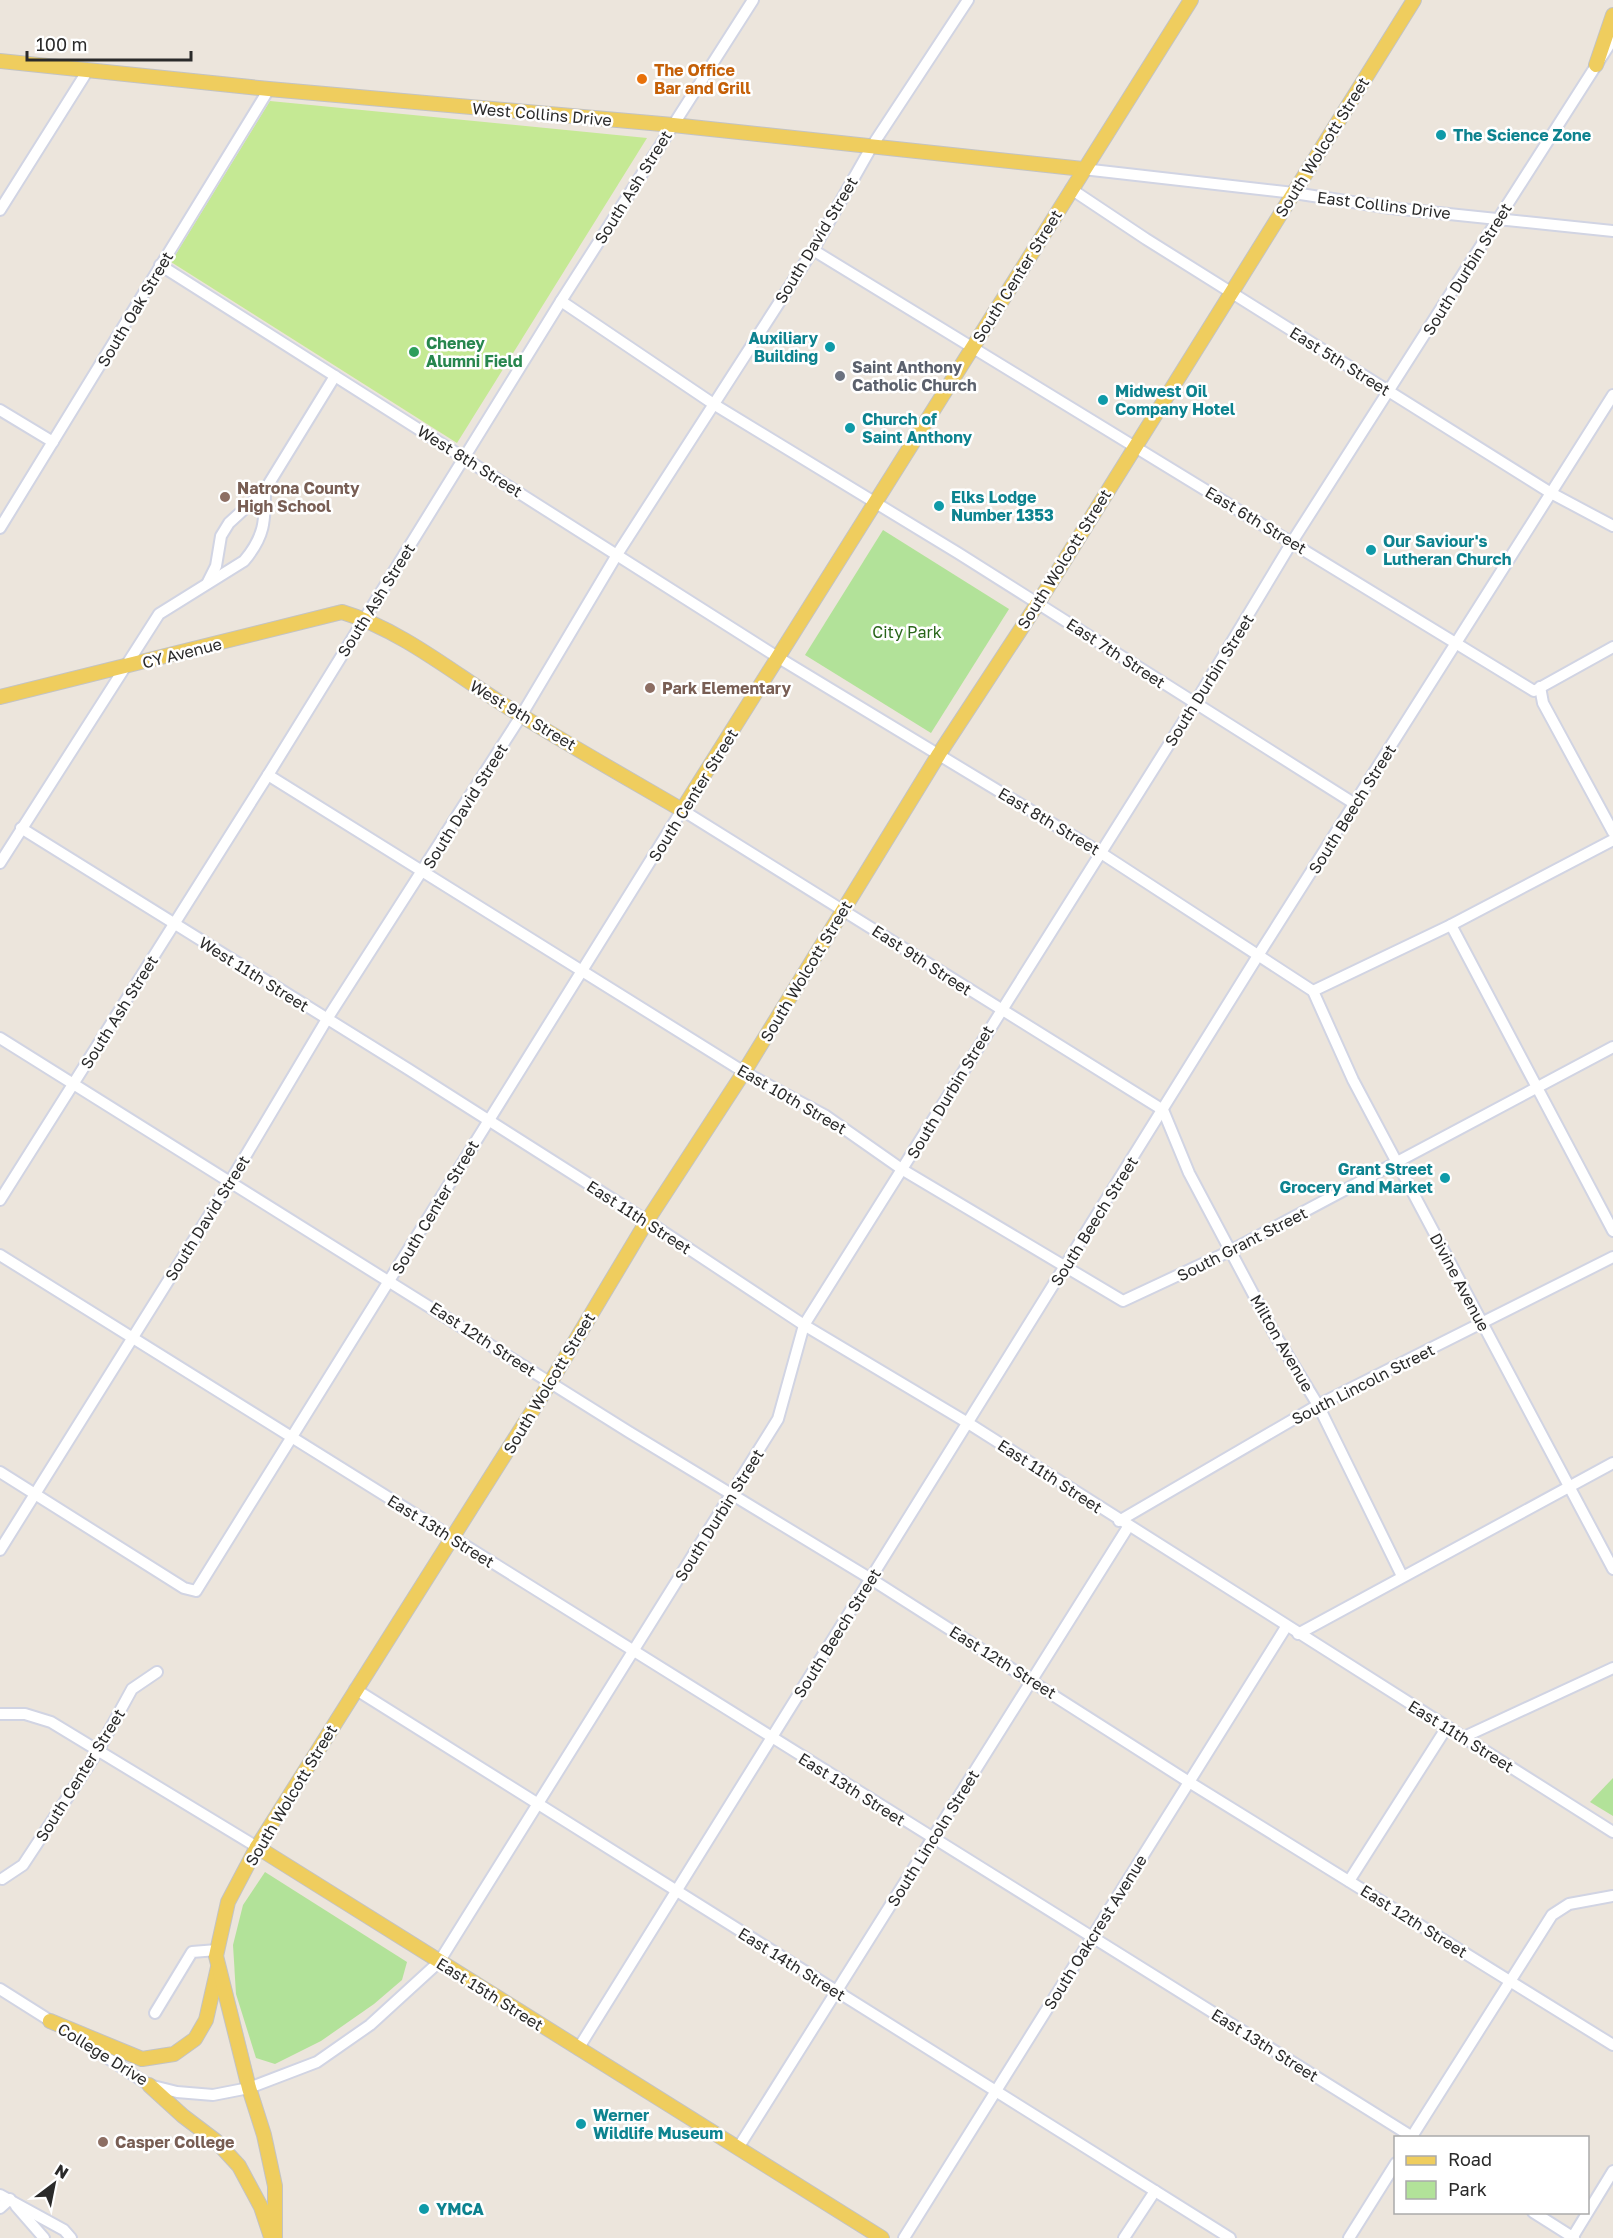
<svg xmlns="http://www.w3.org/2000/svg" width="1613" height="2238" viewBox="0 0 1613 2238" font-family="'Golos Text',sans-serif">
<style>
.green{fill:#b2e299}
.pitch{fill:#c5e994}
.lines{fill:none;stroke-linecap:round;stroke-linejoin:round}
.minor-casing{stroke:#d1d4e3;stroke-width:14}
.major-casing{stroke:#c3c3c3;stroke-width:16}
.minor{stroke:#fff;stroke-width:10}
.major{stroke:#efcd5e;stroke-width:14}
.food-dot{fill:#e8710a;stroke:#fff;stroke-width:2}
.culture-dot{fill:#0f9aa8;stroke:#fff;stroke-width:2}
.leisure-dot{fill:#2e9e5b;stroke:#fff;stroke-width:2}
.worship-dot{fill:#6b7280;stroke:#fff;stroke-width:2}
.education-dot{fill:#8d6e63;stroke:#fff;stroke-width:2}
.labels{text-anchor:middle;stroke-width:5;stroke-linejoin:round;paint-order:stroke}
.food-label{font-size:16px;font-weight:bold;fill:#c56008;stroke:#fff;text-anchor:start}
.street-label{font-size:16px;fill:#2a2a2a;stroke:#fff}
.culture-label{font-size:16px;font-weight:bold;fill:#0d838f;stroke:#fff;text-anchor:start}
.leisure-label{font-size:16px;font-weight:bold;fill:#27864d;stroke:#fff;text-anchor:start}
.worship-label{font-size:16px;font-weight:bold;fill:#5b616d;stroke:#fff;text-anchor:start}
.education-label{font-size:16px;font-weight:bold;fill:#785e54;stroke:#fff;text-anchor:start}
.park-label{font-size:16px;fill:#2a661b;stroke:#fff}
</style>
<rect width="100%" height="100%" fill="#ece5dc"/>
<g class="green">
<path d="M883,530l126,79 -78,124 -126,-78z"/>
<path d="M1613,1778v38l-23,-14z"/>
<path d="M265,1872l142,90 -5,18 -28,24 -53,37 -46,23 -19,-6 -20,-64 -3,-49 10,-40z"/>
</g>
<path class="pitch" d="M270,101l377,37 -190,305 -286,-181z"/>
<g class="lines">
<defs>
<g id="minor">
<path d="M1083,169l211,24 97,15 222,23"/>
<path d="M1071,189l75,50 405,254 62,33"/>
<path d="M0,210l88,-140"/>
<path d="M813,250l721,441 79,-44"/>
<path d="M160,265l619,393 322,195 212,138 40,89 260,489"/>
<path d="M561,301l154,104 243,148 397,251"/>
<path d="M0,410l53,32"/>
<path d="M0,528l269,-439"/>
<path d="M208,582l8,-16 5,-30 8,-13 36,-33 70,-114"/>
<path d="M1540,687l3,16 70,129"/>
<path d="M268,775l476,297 82,44 77,54 220,131 107,-50 383,-204"/>
<path d="M21,828l387,241 239,152 157,104 164,98 645,409"/>
<path d="M0,863l159,-249 85,-53c21,-25 21,-40 21,-71"/>
<path d="M1451,925l162,306"/>
<path d="M1313,991l138,-66 162,-85"/>
<path d="M0,1038l629,394 242,147 318,203 424,263"/>
<path d="M1163,1110l26,63 85,160 44,72 84,171"/>
<path d="M0,1200l268,-425 293,-474 192,-301"/>
<path d="M0,1255l1414,883"/>
<path d="M0,1472l184,116 12,3 486,-781 481,300"/>
<path d="M1119,1521l199,-116 295,-148"/>
<path d="M0,1550l230,-368 97,-163 194,-303 97,-163 195,-303 59,-104 96,-146"/>
<path d="M1298,1634l315,-171"/>
<path d="M355,1689l875,549"/>
<path d="M0,1714h25l26,8 206,125"/>
<path d="M1464,1737l149,-69"/>
<path d="M2,1879l21,-14 75,-114 34,-62 25,-17"/>
<path d="M1349,1881l98,-154"/>
<path d="M0,1989l57,36"/>
<path d="M155,2013l37,-61 25,-2"/>
<path d="M72,2035l77,50 28,7 36,3 36,-7 68,-26 53,-37 69,-63 339,-543 26,-94 391,-622 97,-161 321,-503"/>
<path d="M578,2049l681,-1095 354,-559"/>
<path d="M1411,2138l141,-223 17,-11 44,-8"/>
<path d="M738,2148l390,-621"/>
<path d="M0,2195l64,35 7,8"/>
<path d="M16,2206l28,32"/>
<path d="M0,2208l10,-9"/>
<path d="M1533,2212l41,26"/>
<path d="M904,2238l382,-611"/>
<path d="M1124,2238l31,-47"/>
<path d="M1349,2238l47,-75"/>
<path d="M1572,2238l41,-67"/>
</g>
<g id="major">
<path d="M0,61l269,28 404,36 410,44"/>
<path d="M1596,65l17,-50"/>
<path d="M0,697l342,-85c57,17 109,59 159,91 59,37 121,72 181,107l509,-810"/>
<path d="M257,1847l625,391"/>
<path d="M50,2021l92,38 32,-5 21,-15 11,-19 12,-53"/>
<path d="M149,2085l34,31 33,25 23,25 22,41 10,30"/>
<path d="M275,2238v-52l-11,-51 -15,-47 -33,-132 12,-54 29,-55 293,-464 97,-162 97,-149 195,-318 99,-151 376,-603"/>
</g>
</defs>
<use href="#minor" class="minor-casing"/>
<use href="#major" class="major-casing"/>
<use href="#minor" class="minor"/>
<use href="#major" class="major"/>
</g>
<circle class="food-dot" cx="642" cy="79" r="6"/>
<g class="culture-dot">
<circle cx="1441" cy="135" r="6"/>
<circle cx="830" cy="347" r="6"/>
<circle cx="1103" cy="400" r="6"/>
<circle cx="850" cy="428" r="6"/>
<circle cx="939" cy="506" r="6"/>
<circle cx="1371" cy="550" r="6"/>
<circle cx="1445" cy="1178" r="6"/>
<circle cx="581" cy="2124" r="6"/>
<circle cx="424" cy="2209" r="6"/>
</g>
<circle class="leisure-dot" cx="414" cy="352" r="6"/>
<circle class="worship-dot" cx="840" cy="376" r="6"/>
<g class="education-dot">
<circle cx="225" cy="497" r="6"/>
<circle cx="650" cy="688" r="6"/>
<circle cx="103" cy="2142" r="6"/>
</g>
<g class="labels">
<g class="food-label">
<text x="654" y="76">The Office<tspan x="654" dy="18">Bar and Grill</tspan></text>
</g>
<g class="street-label">
<text transform="translate(542 114) rotate(5)" y="6">West Collins Drive</text>
<text transform="translate(1322 147) rotate(-58)" y="6">South Wolcott Street</text>
<text transform="translate(633 187) rotate(-58)" y="6">South Ash Street</text>
<text transform="translate(1384 205) rotate(7)" y="6">East Collins Drive</text>
<text transform="translate(816 240) rotate(-59)" y="6">South David Street</text>
<text transform="translate(1467 269) rotate(-58)" y="6">South Durbin Street</text>
<text transform="translate(1017 276) rotate(-58)" y="6">South Center Street</text>
<text transform="translate(135 309) rotate(-59)" y="6">South Oak Street</text>
<text transform="translate(1340 361) rotate(32)" y="6">East 5th Street</text>
<text transform="translate(470 461) rotate(32)" y="6">West 8th Street</text>
<text transform="translate(1256 520) rotate(31)" y="6">East 6th Street</text>
<text transform="translate(1064 559) rotate(-58)" y="6">South Wolcott Street</text>
<text transform="translate(376 600) rotate(-58)" y="6">South Ash Street</text>
<text transform="translate(182 653) rotate(-14)" y="6">CY Avenue</text>
<text transform="translate(1116 653) rotate(33)" y="6">East 7th Street</text>
<text transform="translate(1209 680) rotate(-58)" y="6">South Durbin Street</text>
<text transform="translate(523 715) rotate(31)" y="6">West 9th Street</text>
<text transform="translate(693 795) rotate(-58)" y="6">South Center Street</text>
<text transform="translate(465 806) rotate(-58)" y="6">South David Street</text>
<text transform="translate(1352 809) rotate(-58)" y="6">South Beech Street</text>
<text transform="translate(1049 821) rotate(31)" y="6">East 8th Street</text>
<text transform="translate(922 960) rotate(33)" y="6">East 9th Street</text>
<text transform="translate(806 971) rotate(-59)" y="6">South Wolcott Street</text>
<text transform="translate(254 974) rotate(32)" y="6">West 11th Street</text>
<text transform="translate(119 1012) rotate(-58)" y="6">South Ash Street</text>
<text transform="translate(950 1092) rotate(-59)" y="6">South Durbin Street</text>
<text transform="translate(792 1099) rotate(30)" y="6">East 10th Street</text>
<text transform="translate(435 1207) rotate(-59)" y="6">South Center Street</text>
<text transform="translate(639 1217) rotate(33)" y="6">East 11th Street</text>
<text transform="translate(207 1218) rotate(-58)" y="6">South David Street</text>
<text transform="translate(1094 1221) rotate(-58)" y="6">South Beech Street</text>
<text transform="translate(1242 1244) rotate(-27)" y="6">South Grant Street</text>
<text transform="translate(1460 1282) rotate(62)" y="6">Divine Avenue</text>
<text transform="translate(483 1339) rotate(33)" y="6">East 12th Street</text>
<text transform="translate(1282 1343) rotate(60)" y="6">Milton Avenue</text>
<text transform="translate(549 1383) rotate(-59)" y="6">South Wolcott Street</text>
<text transform="translate(1363 1384) rotate(-27)" y="6">South Lincoln Street</text>
<text transform="translate(1050 1476) rotate(33)" y="6">East 11th Street</text>
<text transform="translate(719 1515) rotate(-58)" y="6">South Durbin Street</text>
<text transform="translate(441 1531) rotate(32)" y="6">East 13th Street</text>
<text transform="translate(837 1633) rotate(-58)" y="6">South Beech Street</text>
<text transform="translate(1003 1662) rotate(32)" y="6">East 12th Street</text>
<text transform="translate(1461 1736) rotate(32)" y="6">East 11th Street</text>
<text transform="translate(80 1775) rotate(-58)" y="6">South Center Street</text>
<text transform="translate(852 1789) rotate(32)" y="6">East 13th Street</text>
<text transform="translate(291 1795) rotate(-59)" y="6">South Wolcott Street</text>
<text transform="translate(933 1838) rotate(-58)" y="6">South Lincoln Street</text>
<text transform="translate(1414 1921) rotate(32)" y="6">East 12th Street</text>
<text transform="translate(1095 1932) rotate(-58)" y="6">South Oakcrest Avenue</text>
<text transform="translate(792 1964) rotate(32)" y="6">East 14th Street</text>
<text transform="translate(490 1994) rotate(32)" y="6">East 15th Street</text>
<text transform="translate(1265 2045) rotate(32)" y="6">East 13th Street</text>
<text transform="translate(103 2054) rotate(32)" y="6">College Drive</text>
</g>
<g class="culture-label">
<text x="1453" y="141">The Science Zone</text>
<text x="818" y="344" text-anchor="end">Auxiliary<tspan x="818" dy="18">Building</tspan></text>
<text x="1115" y="397">Midwest Oil<tspan x="1115" dy="18">Company Hotel</tspan></text>
<text x="862" y="425">Church of<tspan x="862" dy="18">Saint Anthony</tspan></text>
<text x="951" y="503">Elks Lodge<tspan x="951" dy="18">Number 1353</tspan></text>
<text x="1383" y="547">Our Saviour's<tspan x="1383" dy="18">Lutheran Church</tspan></text>
<text x="1433" y="1175" text-anchor="end">Grant Street<tspan x="1433" dy="18">Grocery and Market</tspan></text>
<text x="593" y="2121">Werner<tspan x="593" dy="18">Wildlife Museum</tspan></text>
<text x="436" y="2215">YMCA</text>
</g>
<g class="leisure-label">
<text x="426" y="349">Cheney<tspan x="426" dy="18">Alumni Field</tspan></text>
</g>
<g class="worship-label">
<text x="852" y="373">Saint Anthony<tspan x="852" dy="18">Catholic Church</tspan></text>
</g>
<g class="education-label">
<text x="237" y="494">Natrona County<tspan x="237" dy="18">High School</tspan></text>
<text x="662" y="694">Park Elementary</text>
<text x="115" y="2148">Casper College</text>
</g>
<g class="park-label">
<text x="907" y="638">City Park</text>
</g>
</g>
<rect x="1394" y="2136" width="195" height="78" fill="#ffffff" stroke="#aaaaaa" stroke-width="1.5"/>
<rect x="1406" y="2156" width="30" height="9" fill="#efcd5e" stroke="#aaaaaa" stroke-width="1.5"/>
<text x="1448" y="2166" font-size="18" fill="#2a2a2a">Road</text>
<rect x="1406" y="2181" width="30" height="18" fill="#b2e299" stroke="#aaaaaa" stroke-width="1.5"/>
<text x="1448" y="2196" font-size="18" fill="#2a2a2a">Park</text>
<g transform="translate(54 2184) rotate(32)" stroke="#ffffff" stroke-width="4.5" paint-order="stroke">
<path d="M0-4.5L10 22L0 15L-10 22Z" fill="#2a2a2a"/>
<text y="-9" font-size="16" font-weight="bold" text-anchor="middle" fill="#2a2a2a">N</text>
</g>
<path d="M27 51v9h164v-9" fill="none" stroke="#2a2a2a" stroke-width="3"/>
<text x="36" y="51" font-size="18" fill="#2a2a2a" stroke="#ffffff" stroke-width="4.5" paint-order="stroke">100 m</text>
</svg>
